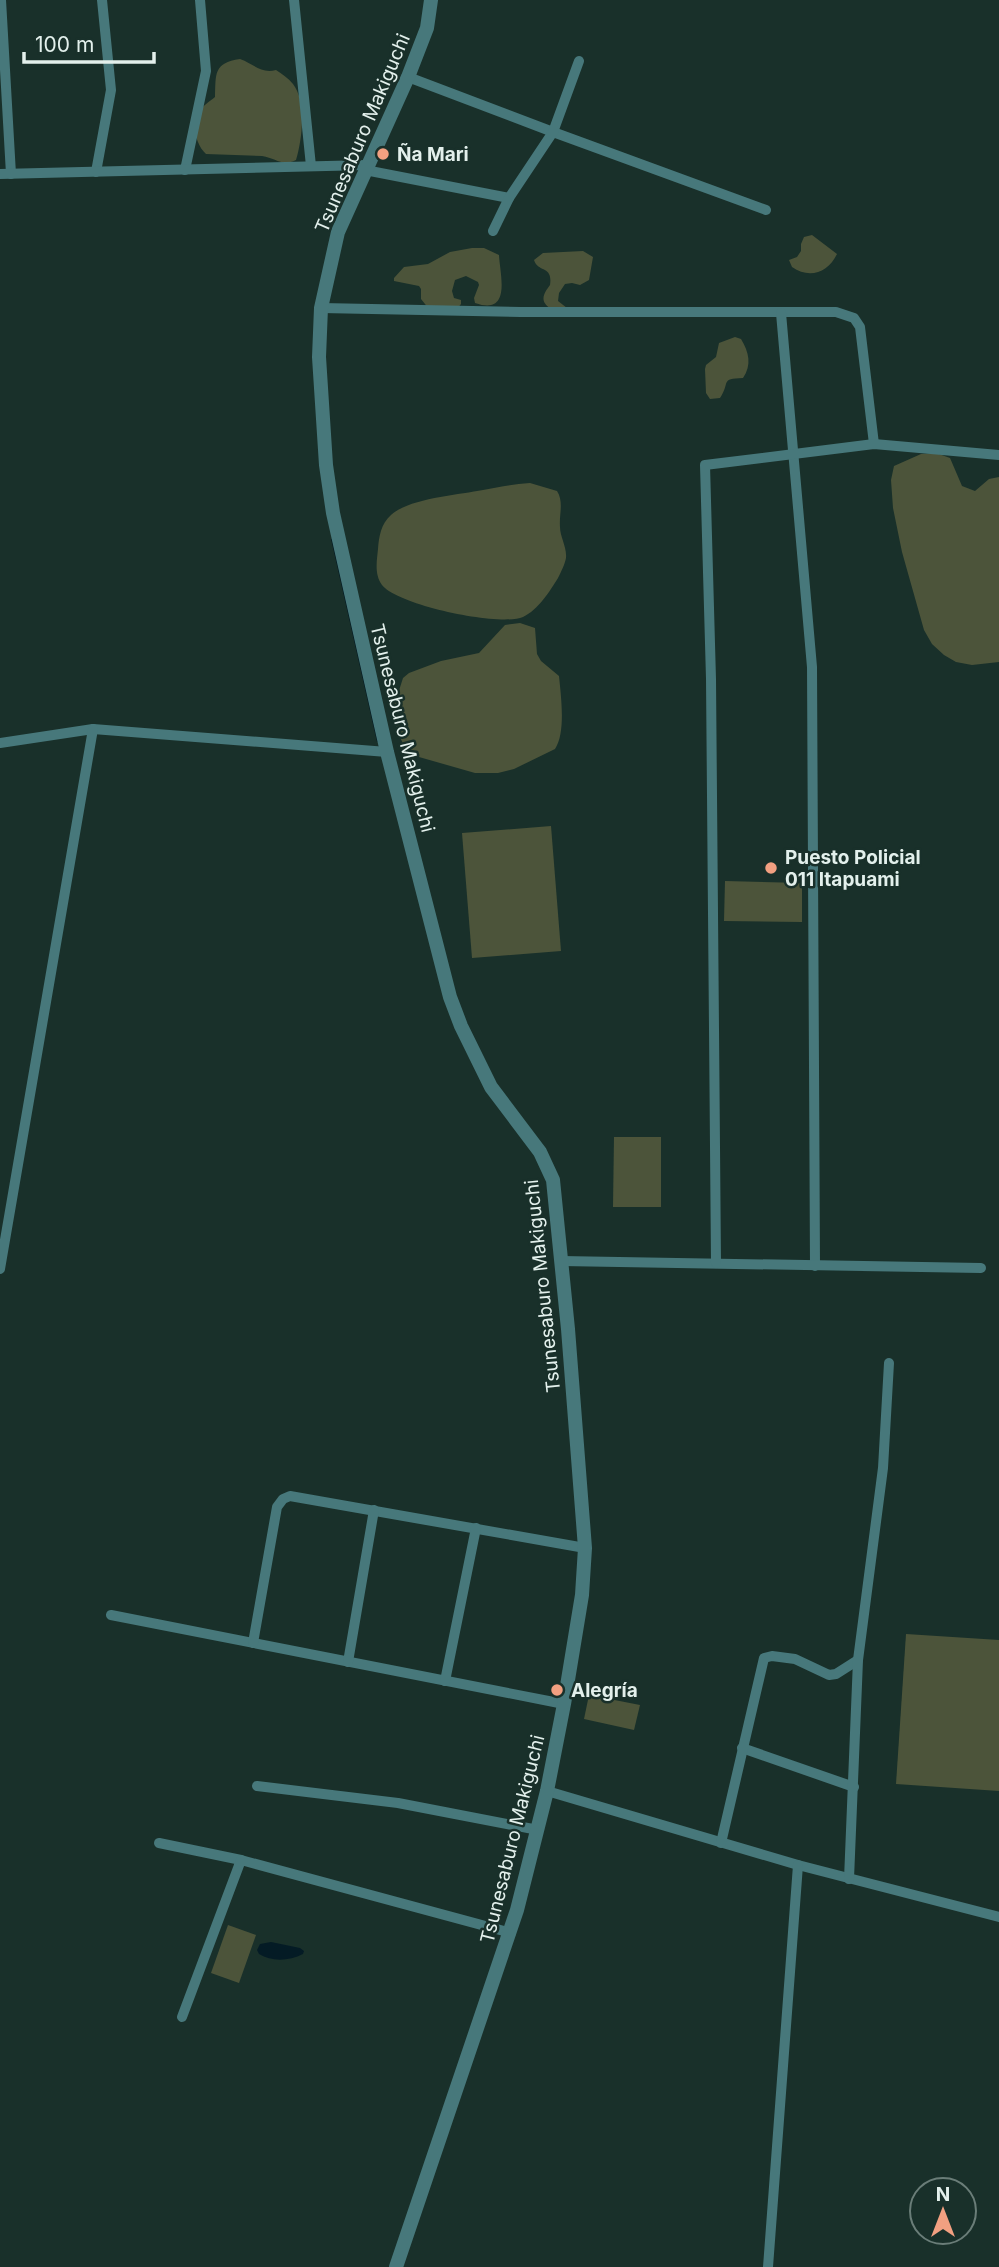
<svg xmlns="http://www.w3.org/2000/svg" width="999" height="2267" viewBox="0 0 999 2267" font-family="Inter,sans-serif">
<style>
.green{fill:#4c543a}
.water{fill:#041b25}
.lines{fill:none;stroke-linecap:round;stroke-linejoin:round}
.minor{stroke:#47787b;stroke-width:10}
.tertiary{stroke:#47787b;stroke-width:14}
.poi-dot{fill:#f2a081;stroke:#19302a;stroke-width:2.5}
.labels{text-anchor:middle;stroke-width:5;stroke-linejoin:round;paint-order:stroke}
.street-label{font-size:19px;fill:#e3f0ec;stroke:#19302a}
.poi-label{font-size:19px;font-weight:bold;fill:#e3f0ec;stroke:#19302a;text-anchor:start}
</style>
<rect width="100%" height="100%" fill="#19302a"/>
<g class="green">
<path d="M240,59c14,5 21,15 36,11 6,4 12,8 17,14 14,18 9,56 3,76 -14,7 -20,-2 -34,-4l-56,-2c-10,-9 -14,-27 -9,-40 3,-6 13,-13 18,-17 1,-23 -2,-34 25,-38z"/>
<path d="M812,235l25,19c-9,19 -28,25 -45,13l-3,-7 8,-3 4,-6v-7l3,-7z"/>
<path d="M472,248h12l15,7c1,20 13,61 -24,48l-1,-5 5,-13 -1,-3 -12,-6 -11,4 -3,11 2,7 7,2v4l-5,6 -27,-1 -8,-10v-10l-2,-3 -25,-5v-3l10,-11 24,-3 22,-12z"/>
<path d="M583,251l10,6 -4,23 -9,5 -8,-2 -7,1 -6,9 -1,8 9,7h-17c-11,-7 -6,-15 0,-23 3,-20 -12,-12 -16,-25l9,-7z"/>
<path d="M735,337l6,2c8,13 11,26 2,39 -24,1 -12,4 -23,20l-10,1 -4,-6 -1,-24 1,-4 10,-8 3,-14z"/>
<path d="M936,453l14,5 12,28 13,5 14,-12 10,-2v185l-27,3 -16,-3 -12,-7 -12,-11 -8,-14 -22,-78 -9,-44 -2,-28 3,-14 27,-12z"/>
<path d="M530,483l27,8c7,11 2,23 3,36 0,10 7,20 6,31 -1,6 -5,14 -8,20 -8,13 -20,32 -35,39 -23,10 -126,-12 -141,-32 -8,-11 -5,-25 -4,-36 1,-13 3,-25 13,-34 19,-17 67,-20 92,-25 16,-3 30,-6 47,-7z"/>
<path d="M520,623l15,5 2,26 4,7 18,15c2,20 7,57 -4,73l-41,20 -16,4h-23l-63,-18 -6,-5 -7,-15 -4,-14 -1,-15 9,-28 6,-5 32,-12 38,-8 26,-28z"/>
<path d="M551,826l10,125 -89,7 -10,-125z"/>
<path d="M725,881l77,2v39l-78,-1z"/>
<path d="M614,1137h47v70h-48z"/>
<path d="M906,1634l93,6v151l-103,-7z"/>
<path d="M589,1695l51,10 -6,25 -50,-11z"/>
<path d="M228,1925l28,10 -17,48 -28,-10z"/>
</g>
<g class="water">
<path d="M331,539h1l46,203h-1z"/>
<path d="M271,1942l29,6 4,3 -1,3c-14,7 -31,8 -44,0l-2,-4 3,-6z"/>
</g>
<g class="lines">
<g class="minor">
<path d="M1,0l10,174"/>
<path d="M294,0l17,166"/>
<path d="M408,77l145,55 213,78"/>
<path d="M185,170l21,-99 -6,-71"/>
<path d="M365,170l144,28"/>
<path d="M96,172l15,-82 -9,-90"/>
<path d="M0,174l368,-9"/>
<path d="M493,231l16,-33 44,-66 26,-71"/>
<path d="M321,308l200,4h315l18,6 6,9 14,117"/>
<path d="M781,313l31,354 3,599"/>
<path d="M0,743l93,-14 294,23"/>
<path d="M561,1261l420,7"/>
<path d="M716,1263l-5,-584 -6,-214 169,-21 125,11"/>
<path d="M0,1269l93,-540"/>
<path d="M111,1615l453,89"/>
<path d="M253,1643l24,-136 6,-8 7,-3 295,52"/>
<path d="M348,1662l26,-152"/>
<path d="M445,1681l31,-153"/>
<path d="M742,1748l112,39"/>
<path d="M257,1786l141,17 140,27"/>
<path d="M547,1791l251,74 201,52"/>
<path d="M159,1843l82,17"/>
<path d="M721,1843l43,-185 8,-2 23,3 34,16 7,-1 22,-14"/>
<path d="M849,1879l9,-219 25,-192 6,-105"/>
<path d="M182,2017l59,-157 270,73"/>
<path d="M768,2267l30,-402"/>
</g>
<path class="tertiary" d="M396,2267l121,-357 30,-119 17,-87 18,-109 3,-47 -17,-219 -15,-149 -13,-28 -49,-65 -30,-61 -11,-29 -63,-245 -54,-239 -7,-48 -7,-108 2,-49 17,-76 70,-155 19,-49 4,-28"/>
</g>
<g class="poi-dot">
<circle cx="383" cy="154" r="7"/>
<circle cx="771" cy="868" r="7"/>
<circle cx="557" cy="1690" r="7"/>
</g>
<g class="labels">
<g class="street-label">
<text transform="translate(362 133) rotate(-67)" y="7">Tsunesaburo Makiguchi</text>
<text transform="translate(403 728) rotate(76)" y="7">Tsunesaburo Makiguchi</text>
<text transform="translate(542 1286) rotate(-96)" y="7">Tsunesaburo Makiguchi</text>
<text transform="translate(512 1839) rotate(-76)" y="7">Tsunesaburo Makiguchi</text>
</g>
<g class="poi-label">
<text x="397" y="161">Ña Mari</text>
<text x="785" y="864">Puesto Policial<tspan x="785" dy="22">011 Itapuami</tspan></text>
<text x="571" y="1697">Alegría</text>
</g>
</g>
<g transform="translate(943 2211)"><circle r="33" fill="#19302a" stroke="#6a7d78" stroke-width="2"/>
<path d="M0-5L12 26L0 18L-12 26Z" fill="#f2a081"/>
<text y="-10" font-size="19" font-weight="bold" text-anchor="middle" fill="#e3f0ec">N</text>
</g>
<path d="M24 52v10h130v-10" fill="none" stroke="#e3f0ec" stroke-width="3.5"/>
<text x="35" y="52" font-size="21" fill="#e3f0ec" stroke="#19302a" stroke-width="5" paint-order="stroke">100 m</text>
</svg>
